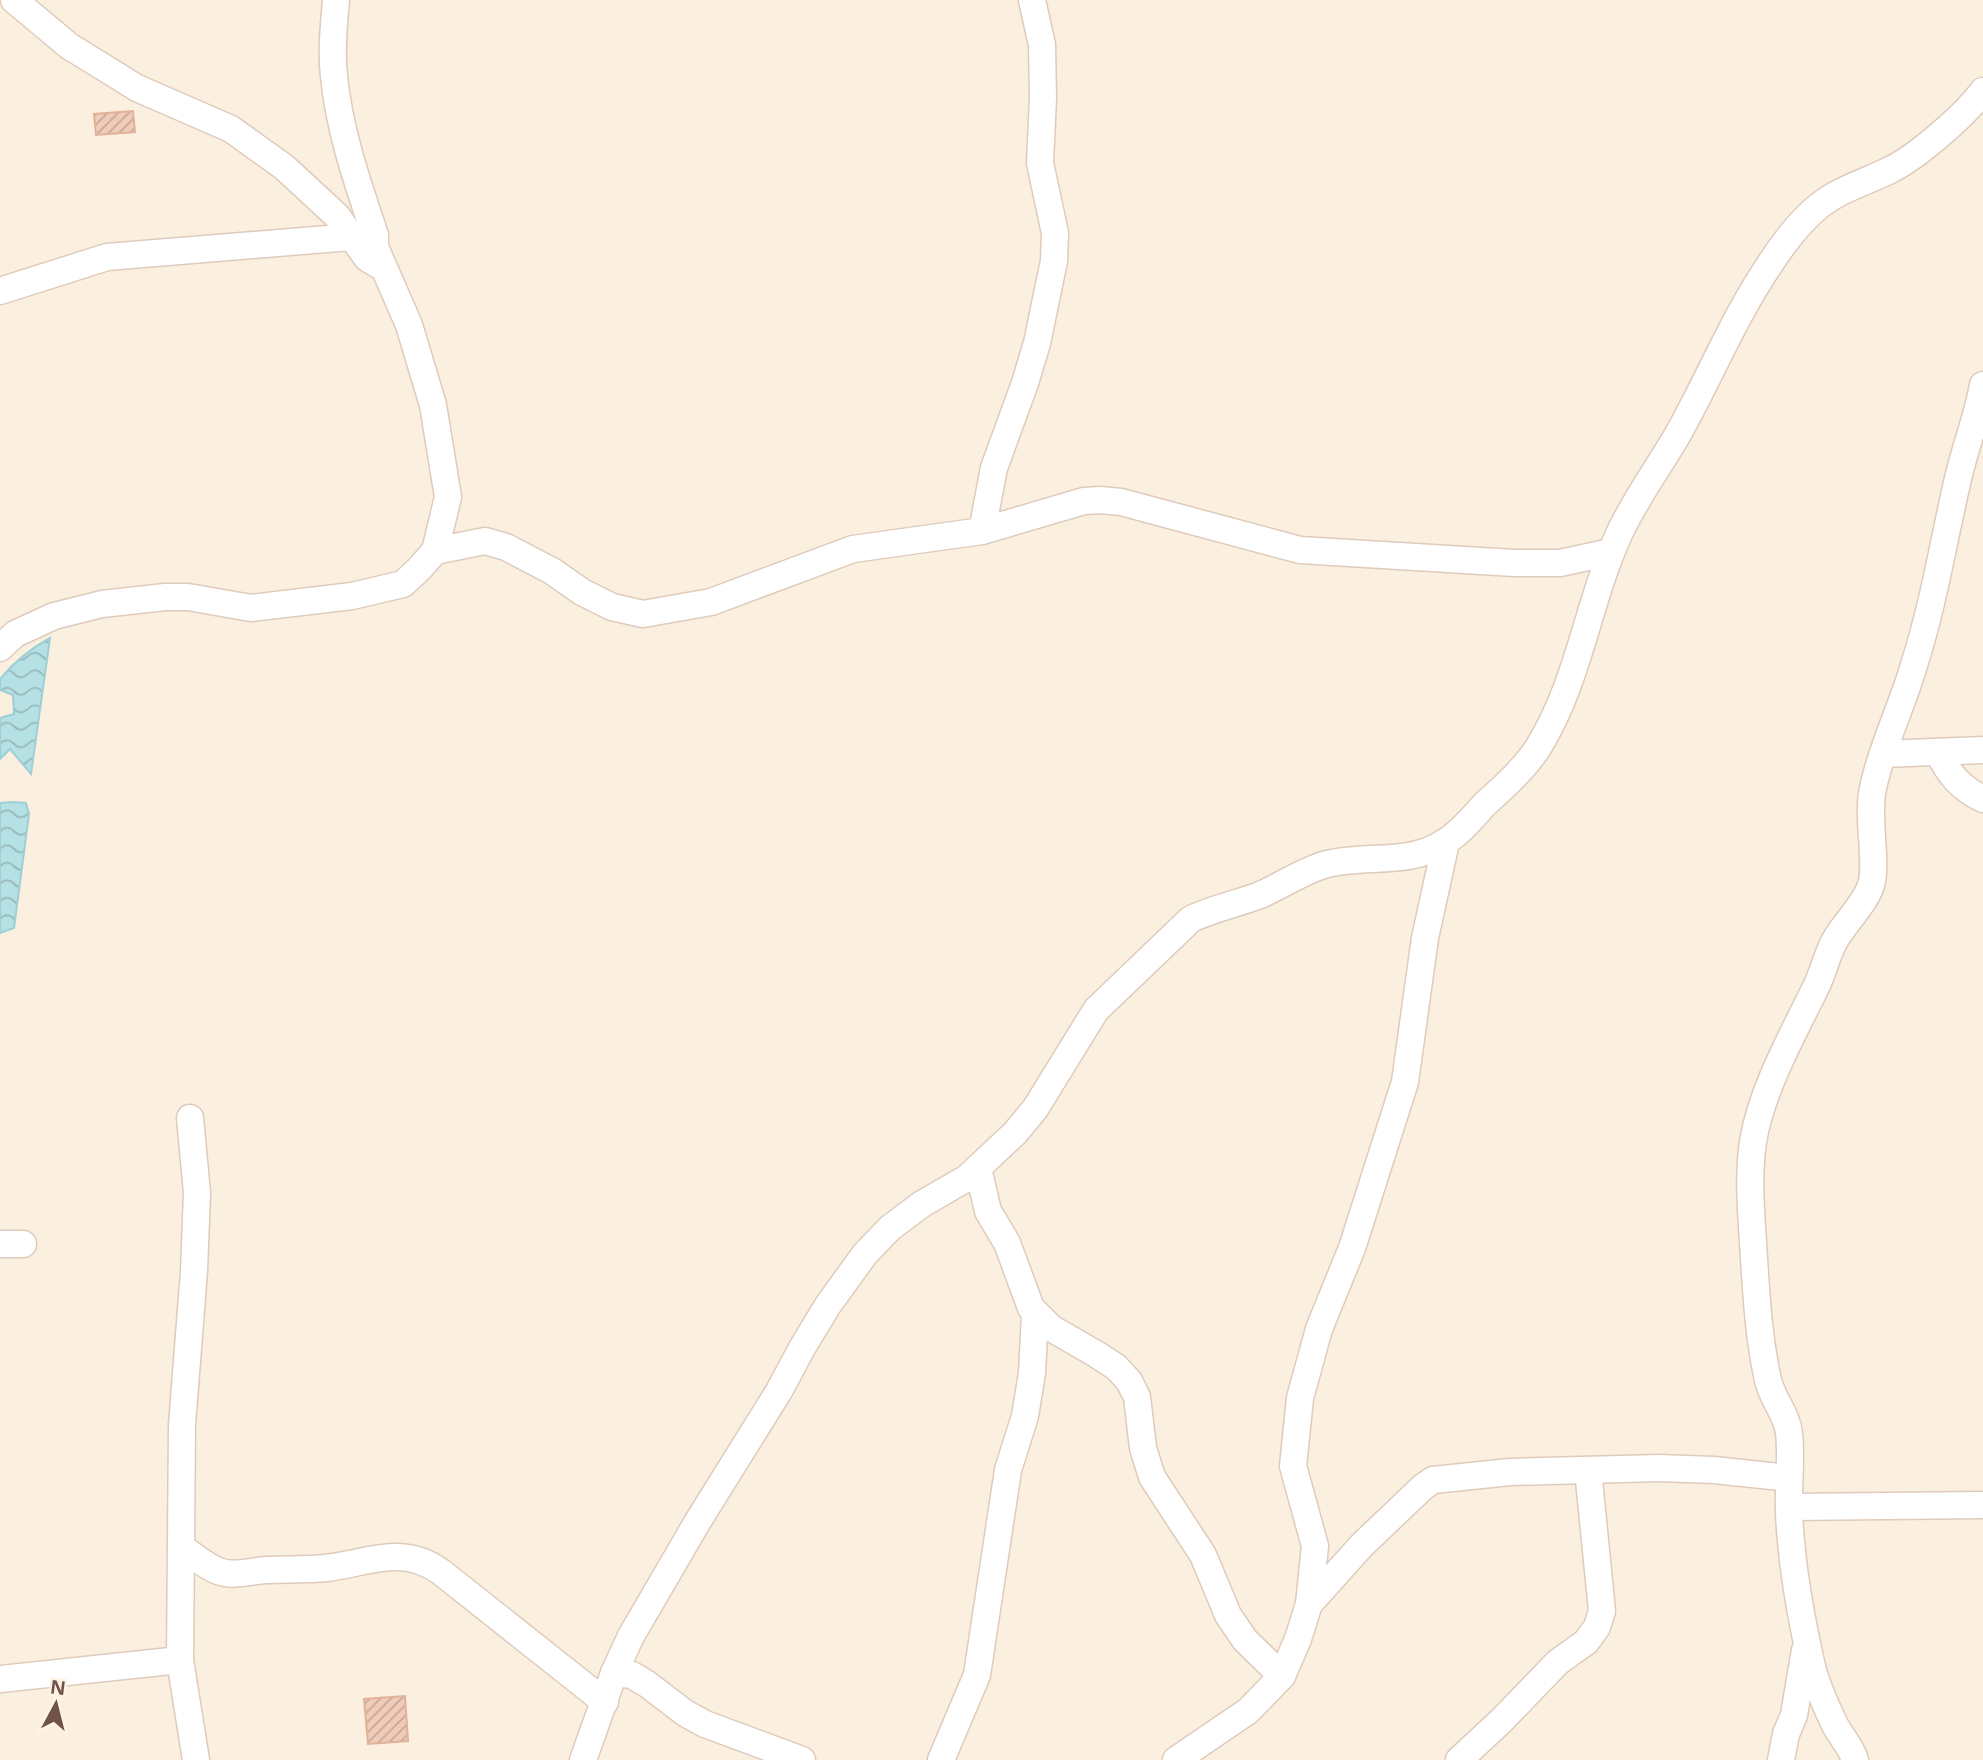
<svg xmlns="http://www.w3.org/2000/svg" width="1983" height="1760" viewBox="0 0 1983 1760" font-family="'Open Sans',sans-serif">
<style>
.water{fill:url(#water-waves);stroke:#9cd0d5;stroke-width:2}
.building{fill:url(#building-hatch);stroke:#e2b199;stroke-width:2}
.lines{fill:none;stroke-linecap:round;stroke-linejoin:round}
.minor-casing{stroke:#dfcbbc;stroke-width:29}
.minor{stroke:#fff;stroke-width:26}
</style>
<defs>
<pattern id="water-waves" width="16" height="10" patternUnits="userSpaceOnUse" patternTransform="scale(1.75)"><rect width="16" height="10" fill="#b5e0e4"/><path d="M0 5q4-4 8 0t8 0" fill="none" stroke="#98b8bb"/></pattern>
<pattern id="building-hatch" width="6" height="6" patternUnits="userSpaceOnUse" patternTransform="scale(1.75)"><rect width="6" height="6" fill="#f0cbb8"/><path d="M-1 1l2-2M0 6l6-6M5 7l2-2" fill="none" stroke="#c7a798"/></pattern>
</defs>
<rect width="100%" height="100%" fill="#fbefe0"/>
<g class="water">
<path d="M50,638l-19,136 -21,-25 -10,10v-41l14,-4 -1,-19 -13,-5v-11c14,-17 30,-30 50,-41z"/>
<path d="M11,802l15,1 3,11 -15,114 -14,5v-130z"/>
</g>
<g class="building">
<path d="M133,111l2,21 -39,3 -2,-21z"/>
<path d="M405,1696l3,45 -40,3 -4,-45z"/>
</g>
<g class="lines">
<defs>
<g id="minor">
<path d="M14,0l55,46 68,42 94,41 53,38 53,49 30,42 15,9"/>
<path d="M0,291l107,-34 244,-20"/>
<path d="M982,531l12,-63 31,-85 12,-40 17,-82 1,-28 -15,-70 3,-65 -1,-53 -10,-45"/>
<path d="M435,551l50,-10 21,6 46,24 30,21 30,15 31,7 68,-12 142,-53 129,-18 102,-30 16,-1 21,2 179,48 214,13h46l51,-11"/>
<path d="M0,648l15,-14 39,-18 48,-12 63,-7h23l63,11 101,-12 51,-12 16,-15 16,-18 13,-54 -15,-92 -24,-80 -34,-78v-12c-17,-51 -36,-105 -41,-159 -3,-25 0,-51 2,-76"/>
<path d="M1938,752c11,22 22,36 45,47"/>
<path d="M1883,754l100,-4"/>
<path d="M190,1118l7,75 -3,78 -12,154 -2,235 16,100"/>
<path d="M978,1168l10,43 19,32 24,65 20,20 45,26 20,13 13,14 8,16 6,51 9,29 51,78 25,60 17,25 37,36"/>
<path d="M0,1244h23"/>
<path d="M1789,1507l194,-2"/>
<path d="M181,1547c12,8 24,19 37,24 16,6 32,0 48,-1 20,-1 40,0 60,-2 42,-5 76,-24 115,4l164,130"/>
<path d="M1309,1604l53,-59 61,-58 10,-7 77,-8 149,-4 55,2 75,8"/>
<path d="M614,1673l18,2 15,9 38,29 20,11 97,36"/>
<path d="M0,1679l180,-19"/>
<path d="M583,1760l31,-87 17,-37 67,-115 81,-130 23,-43 26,-43 37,-51 25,-26 32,-24 45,-26 48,-45 20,-24 61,-99 95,-91c23,-11 46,-15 69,-24 23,-10 42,-24 67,-31 39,-10 83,2 118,-22 15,-9 28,-25 40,-38 19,-17 41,-37 54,-58 40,-65 49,-144 80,-212 16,-35 40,-67 59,-100 31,-55 55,-115 90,-167 14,-22 31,-45 51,-61 21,-17 47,-24 71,-36 27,-13 74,-54 93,-79"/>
<path d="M941,1760l36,-85 31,-205 17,-54 7,-43 3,-59"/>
<path d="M1176,1760l72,-49 34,-35 16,-37 11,-35 6,-58 -22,-80 7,-68 19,-69 33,-81 53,-166 20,-144 21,-96"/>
<path d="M1459,1760l42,-39 57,-59 28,-20 11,-15 5,-16 -14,-141"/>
<path d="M1781,1760l5,-26 8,-19 11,-65"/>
<path d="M1855,1760c-4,-14 -15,-24 -21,-37 -9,-19 -19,-41 -23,-61 -11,-49 -20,-100 -22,-150 -1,-26 3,-53 0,-79 -2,-19 -17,-34 -21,-53 -10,-44 -12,-92 -15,-137 -2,-33 -5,-68 0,-101 8,-51 39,-106 62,-153 8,-15 11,-32 19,-47 10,-19 28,-34 36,-54 9,-22 -4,-70 3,-100 9,-43 29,-81 41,-123 19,-59 29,-121 43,-182 7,-33 20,-64 26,-98"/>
</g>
</defs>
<use href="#minor" class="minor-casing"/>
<use href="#minor" class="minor"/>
</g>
<g transform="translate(56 1704) rotate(7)" stroke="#fff3e5" stroke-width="5" paint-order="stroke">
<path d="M0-5L12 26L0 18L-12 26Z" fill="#715448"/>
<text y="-10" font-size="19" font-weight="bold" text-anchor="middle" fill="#715448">N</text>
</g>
</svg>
